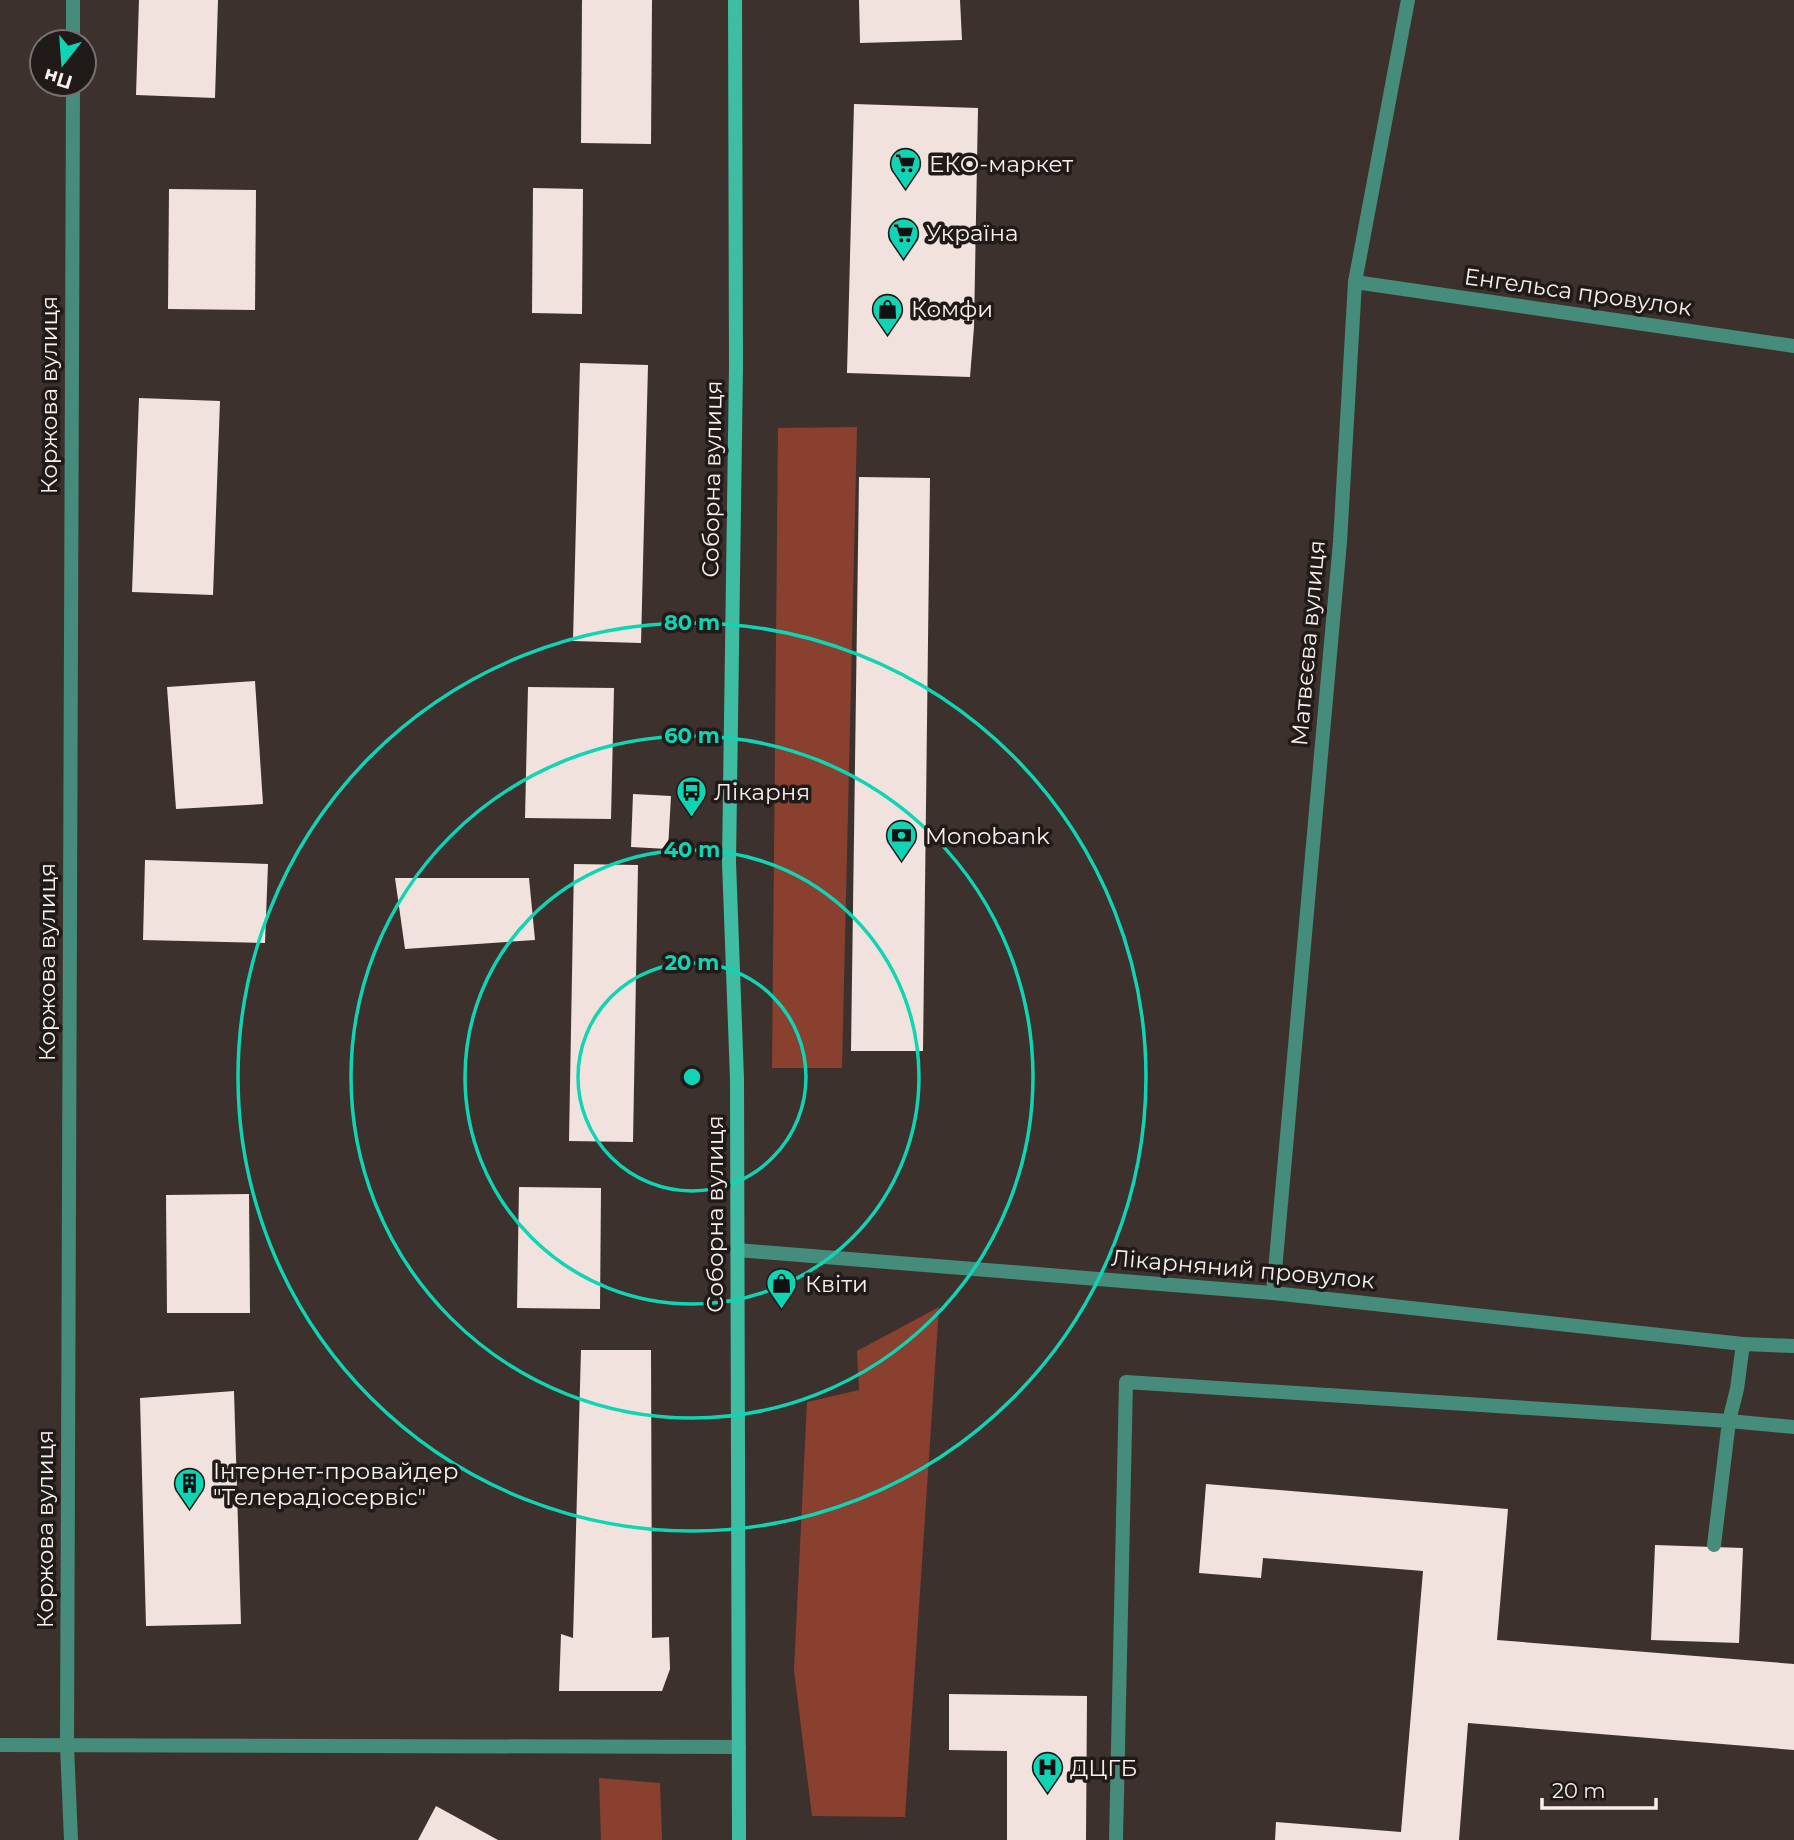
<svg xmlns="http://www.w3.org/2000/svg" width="1794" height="1840" viewBox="0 0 1794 1840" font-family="Montserrat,sans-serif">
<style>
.green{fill:#89402f}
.building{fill:#f2e2de}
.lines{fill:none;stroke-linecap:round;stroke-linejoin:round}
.lane{stroke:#458c7b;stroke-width:14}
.street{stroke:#458c7b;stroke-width:14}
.secondary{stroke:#3fbda3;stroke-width:14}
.ring{fill:none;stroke:#0fd5b4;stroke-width:3.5}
.labels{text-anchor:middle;stroke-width:7;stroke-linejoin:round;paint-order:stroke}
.poi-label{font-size:23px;fill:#f9f0ee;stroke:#201a19;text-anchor:start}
.street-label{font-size:23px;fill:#f9f0ee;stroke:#201a19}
.centre{fill:#0fd5b4;stroke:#201a19;stroke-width:3.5}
.ring-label{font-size:21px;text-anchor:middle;font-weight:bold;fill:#0fd5b4;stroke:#201a19;stroke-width:7;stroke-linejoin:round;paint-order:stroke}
</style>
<rect width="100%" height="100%" fill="#3d312e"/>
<g class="green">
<path d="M857,427l-15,641h-70l6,-640z"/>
<path d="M939,1307l-34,510 -93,-1 -18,-146 13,-268 52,-12 -2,-39z"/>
<path d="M599,1778l61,5 2,57h-61z"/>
</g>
<g class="building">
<path d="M139,0h79l-3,98 -79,-3z"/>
<path d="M582,0h70l-1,144 -70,-1z"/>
<path d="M859,0h101l2,40 -102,3z"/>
<path d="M854,104l124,4 -4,219 -4,50 -123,-4z"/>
<path d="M533,188l50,1 -1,125 -50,-1z"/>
<path d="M169,189l87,1 -1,120 -87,-1z"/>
<path d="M580,363l68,2 -7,278 -68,-2z"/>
<path d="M139,398l81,3 -7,194 -81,-3z"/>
<path d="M859,477l71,1 -7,573h-72z"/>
<path d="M255,681l8,123 -87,5 -9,-122z"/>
<path d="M528,687l86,1 -3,131 -86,-1z"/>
<path d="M633,794l38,2 -3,53 -37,-2z"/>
<path d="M145,860l123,4 -3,79 -122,-3z"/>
<path d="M574,864l64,1 -5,277 -64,-1z"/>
<path d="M395,878h134l6,62 -130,9z"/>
<path d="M519,1187l82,1 -1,121 -83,-1z"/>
<path d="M249,1194l1,119h-83l-1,-118z"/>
<path d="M581,1350h70l1,288 17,-1 1,32 -8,22h-103l2,-57 12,4z"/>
<path d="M234,1391l7,233 -95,2 -6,-228z"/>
<path d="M1206,1484l302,25 -11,131 297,24v86l-326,-27 -9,117h-184l1,-18 125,10 22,-261 -160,-13 -2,20 -62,-5z"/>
<path d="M1655,1545l88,3 -4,95 -88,-3z"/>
<path d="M949,1694l138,2 -1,144h-79v-89l-58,-1z"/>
<path d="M436,1806l62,34h-80z"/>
</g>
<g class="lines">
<path class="lane" d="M1116,1840l10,-458 603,39 -15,124"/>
<g class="street">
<path d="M73,42v-42"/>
<path d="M1355,282l439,64"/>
<path d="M737,1250l536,43 470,51 -6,45 -8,32 65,6"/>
<path d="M1273,1293l67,-751 15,-260 53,-282"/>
<path d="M1743,1344l51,2"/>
<path d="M0,1745l739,2"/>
<path d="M71,1840l-4,-94 6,-1662"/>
</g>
<path class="secondary" d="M735,0l1,366 -7,496 8,217 2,761"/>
</g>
<g class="ring">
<circle cx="692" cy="1077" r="114"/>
<circle cx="692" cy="1077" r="227"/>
<circle cx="692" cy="1077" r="341"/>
<circle cx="692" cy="1077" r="454"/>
</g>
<defs>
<symbol id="supermarket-pin" viewBox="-11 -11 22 30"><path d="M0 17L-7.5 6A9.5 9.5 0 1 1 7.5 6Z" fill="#0fd5b4" stroke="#201a19"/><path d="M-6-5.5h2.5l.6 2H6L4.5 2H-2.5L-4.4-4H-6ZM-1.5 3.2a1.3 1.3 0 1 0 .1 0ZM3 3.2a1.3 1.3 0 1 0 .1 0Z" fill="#111"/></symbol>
<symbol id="shop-pin" viewBox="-11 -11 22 30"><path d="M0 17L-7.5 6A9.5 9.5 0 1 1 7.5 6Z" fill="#0fd5b4" stroke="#201a19"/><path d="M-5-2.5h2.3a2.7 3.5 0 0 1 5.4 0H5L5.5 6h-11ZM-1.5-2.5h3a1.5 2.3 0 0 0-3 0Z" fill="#111"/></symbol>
<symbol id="bus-pin" viewBox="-11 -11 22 30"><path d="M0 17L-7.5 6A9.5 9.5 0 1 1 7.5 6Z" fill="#0fd5b4" stroke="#201a19"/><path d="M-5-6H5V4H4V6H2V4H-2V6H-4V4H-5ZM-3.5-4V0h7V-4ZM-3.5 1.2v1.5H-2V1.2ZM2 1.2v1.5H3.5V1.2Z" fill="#111"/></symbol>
<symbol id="bank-pin" viewBox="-11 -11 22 30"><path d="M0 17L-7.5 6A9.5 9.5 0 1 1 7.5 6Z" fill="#0fd5b4" stroke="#201a19"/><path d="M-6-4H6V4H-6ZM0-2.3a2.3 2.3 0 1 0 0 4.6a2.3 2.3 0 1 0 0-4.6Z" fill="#111"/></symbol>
<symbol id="building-pin" viewBox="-11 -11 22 30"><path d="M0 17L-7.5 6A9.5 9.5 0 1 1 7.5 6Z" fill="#0fd5b4" stroke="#201a19"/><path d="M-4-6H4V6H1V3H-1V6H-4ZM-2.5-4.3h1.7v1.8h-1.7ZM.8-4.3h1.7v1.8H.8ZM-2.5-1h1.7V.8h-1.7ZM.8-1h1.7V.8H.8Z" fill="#111"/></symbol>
<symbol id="hospital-pin" viewBox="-11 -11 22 30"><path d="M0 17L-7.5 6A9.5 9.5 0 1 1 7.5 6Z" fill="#0fd5b4" stroke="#201a19"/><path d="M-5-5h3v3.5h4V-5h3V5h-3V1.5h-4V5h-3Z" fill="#111"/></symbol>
</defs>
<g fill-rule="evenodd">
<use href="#supermarket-pin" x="888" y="146" width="35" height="47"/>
<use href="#supermarket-pin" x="886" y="216" width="35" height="47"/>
<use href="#shop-pin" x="870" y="292" width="35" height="47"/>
<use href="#bus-pin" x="674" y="774" width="35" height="47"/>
<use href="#bank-pin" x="884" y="818" width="35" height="47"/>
<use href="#shop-pin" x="764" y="1266" width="35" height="47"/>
<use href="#building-pin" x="172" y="1466" width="35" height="47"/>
<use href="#hospital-pin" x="1030" y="1750" width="35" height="47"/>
</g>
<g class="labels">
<g class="poi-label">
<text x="929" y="172">ЕКО-маркет</text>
<text x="926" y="241">Україна</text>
<text x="911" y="317">Комфи</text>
<text x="714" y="800">Лікарня</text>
<text x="925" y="844">Monobank</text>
<text x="805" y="1292">Квіти</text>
<text x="213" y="1479">Інтернет-провайдер<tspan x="213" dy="26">"Телерадіосервіс"</tspan></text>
<text x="1070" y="1776">ДЦГБ</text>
</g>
<g class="street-label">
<text transform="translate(1578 292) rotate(8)" y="8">Енгельса провулок</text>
<text transform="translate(49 395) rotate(-90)" y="8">Коржова вулиця</text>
<text transform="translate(712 479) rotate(-89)" y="8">Соборна вулиця</text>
<text transform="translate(1308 643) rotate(-85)" y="8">Матвєєва вулиця</text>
<text transform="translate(47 962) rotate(-90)" y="8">Коржова вулиця</text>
<text transform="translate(715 1214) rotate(-90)" y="8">Соборна вулиця</text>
<text transform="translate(1243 1269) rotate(5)" y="8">Лікарняний провулок</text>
<text transform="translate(45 1529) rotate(-90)" y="8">Коржова вулиця</text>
</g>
</g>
<circle cx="692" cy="1077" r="10" class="centre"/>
<g class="ring-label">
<text x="692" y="630">80 m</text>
<text x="692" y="743">60 m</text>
<text x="692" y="857">40 m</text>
<text x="692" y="970">20 m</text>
</g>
<g transform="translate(63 63) rotate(197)"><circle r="33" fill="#201a19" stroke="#77706e" stroke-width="2"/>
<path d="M0-5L12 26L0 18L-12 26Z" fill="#0fd5b4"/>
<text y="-10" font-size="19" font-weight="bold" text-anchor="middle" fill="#f9f0ee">Пн</text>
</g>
<path d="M1542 1798v10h114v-10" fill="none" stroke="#f9f0ee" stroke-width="3.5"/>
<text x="1552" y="1798" font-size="21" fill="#f9f0ee" stroke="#201a19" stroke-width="5" paint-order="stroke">20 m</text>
</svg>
